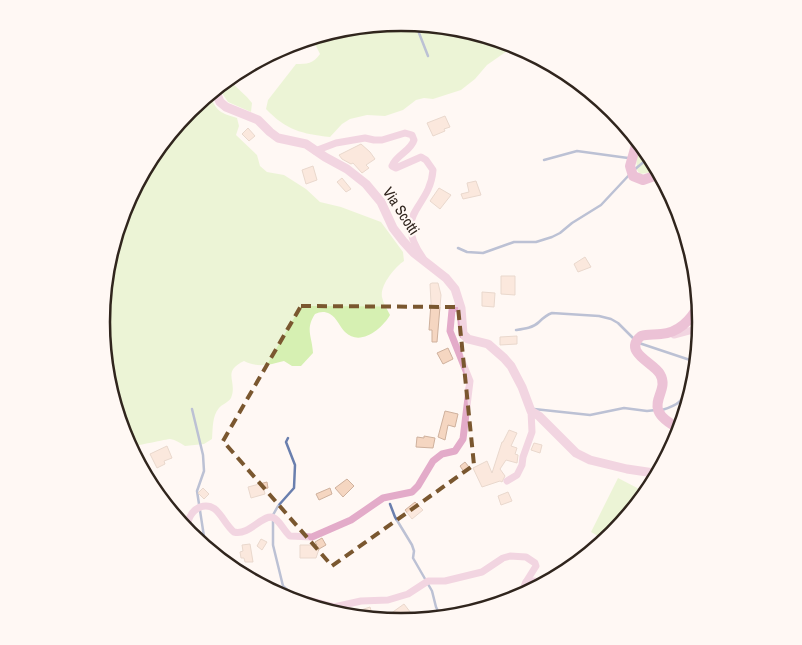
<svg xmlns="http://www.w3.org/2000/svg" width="802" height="645" viewBox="0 0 802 645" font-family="'Archivo Narrow',sans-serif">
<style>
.green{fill:#d6f0b2}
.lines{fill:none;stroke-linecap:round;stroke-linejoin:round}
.stream{stroke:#6a7fae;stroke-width:2.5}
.building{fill:#f5d6c1;stroke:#cfb19d}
.minor{stroke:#e3abc9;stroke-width:7}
.tertiary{stroke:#e3abc9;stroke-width:9}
.secondary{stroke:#d582b1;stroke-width:10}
.marked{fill:none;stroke:#7a572f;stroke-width:4;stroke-dasharray:10 6;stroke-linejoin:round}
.labels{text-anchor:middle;stroke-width:4.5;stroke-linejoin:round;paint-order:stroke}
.street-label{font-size:15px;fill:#30251d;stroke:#fff8f4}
.rim{fill:none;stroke:#30251d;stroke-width:2.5}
</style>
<rect width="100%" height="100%" fill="#fff8f4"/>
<g class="green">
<path d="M401,23l112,22v2l-26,18 -12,14 -14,11 -28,9 -9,-1 -8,2 -13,10 -18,6 -18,-1 -17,4 -8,5 -12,13c-28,-3 -44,-7 -64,-28l2,-9 28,-36c11,0 17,0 24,-10l-4,-8 -6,-5z"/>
<path d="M231,82c7,7 15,13 21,21l-1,9 -23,-10 -8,-12z"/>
<path d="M210,96c7,16 11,17 27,22l2,8 -3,9 21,20 3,11 7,6 17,3 22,14 14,13 21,5 40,15 22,30 1,9c-9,6 -24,24 -22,36 1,6 5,12 8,18 -8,14 -30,32 -45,17 -5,-5 -8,-14 -15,-18 -6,-3 -10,-2 -15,0 -10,16 -3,21 -2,39l-12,13h-9l-8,-5c-15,4 -26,7 -40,0 -23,11 -6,20 -13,37 -3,5 -9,6 -12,10 -7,8 -6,20 -7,31l-8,5 -19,2c-5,-3 -9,-6 -15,-7 -2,0 -35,7 -40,8l-6,-10 -23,-115 23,-115 65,-97z"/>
<path d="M640,151l14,21 -14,2 -3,-4 -1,-13z"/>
<path d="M618,478l25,13 -30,44 -8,5 -14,-8z"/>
</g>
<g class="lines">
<g class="stream">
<path d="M420,26l-1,7 9,23"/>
<path d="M544,160l33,-9 51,7"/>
<path d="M634,170l12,-10"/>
<path d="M458,248l9,4 16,1 31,-11h22l16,-5 8,-4 12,-10 29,-18 29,-31"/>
<path d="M516,330c8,-1 17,-2 23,-8 4,-4 7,-7 13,-9l47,3 12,3 7,4 17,17"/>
<path d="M639,343l54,18"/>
<path d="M192,409l11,46 1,16 -7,20 8,52 2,4"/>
<path d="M534,409l56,6 34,-7 23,3 9,-1"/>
<path d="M662,410c16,-5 20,-8 26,-23"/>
<path d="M288,438l-2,4 9,23 -1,23 -16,18 -5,9v30l10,41 18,16"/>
<path d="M390,504l5,13 17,28 2,6 -1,7 19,33 4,16 4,8"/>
</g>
</g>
<g class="building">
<path d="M445,116l5,11 -6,2 1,2 -12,5 -6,-13z"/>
<path d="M248,128l7,8 -6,5 -7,-7z"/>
<path d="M361,144l9,8 5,7 -9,6 3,3 -7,5 -9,-10 -2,1 -9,-5 -3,-4z"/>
<path d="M313,166l4,14 -11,4 -4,-14z"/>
<path d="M342,178l9,11 -5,3 -9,-10z"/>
<path d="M476,181l5,14 -18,4 -2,-5 8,-2 -2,-9z"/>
<path d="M439,188l12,7 -11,14 -10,-8z"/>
<path d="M585,257l6,10 -13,5 -4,-8z"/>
<path d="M501,276h14v19l-14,-1z"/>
<path d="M432,283h6l3,12 -4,47h-5v-12h-3l2,-27 -1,-19z"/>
<path d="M482,292l13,1 -1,14 -12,-1z"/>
<path d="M517,336v8l-17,1v-8z"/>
<path d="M448,348l5,11 -10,5 -6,-11z"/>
<path d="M445,411l13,3 -3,13 -7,-2 -3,15 -7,-3z"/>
<path d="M509,430l8,3 -6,13 6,2 -2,6 3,1 -1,8 -11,-3 -6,9 5,7 -3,6 -2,-1 -18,6 -9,-19 14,-7 5,12 10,-31h1z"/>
<path d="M424,436l11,2 -2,10 -17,-1 1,-10 7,1z"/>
<path d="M534,443l8,2 -2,8 -9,-3z"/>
<path d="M167,446l5,12 -8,3 1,3 -8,4 -7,-14z"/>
<path d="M465,462l4,5 -5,5 -4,-6z"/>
<path d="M347,479l7,7 -11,11 -8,-9z"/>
<path d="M267,482l1,6 -4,1 1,5 -14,4 -3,-11z"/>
<path d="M203,488l6,6 -5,5 -6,-6z"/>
<path d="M330,488l2,6 -13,6 -3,-6z"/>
<path d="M508,492l4,9 -11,4 -3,-9z"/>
<path d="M415,502l8,8 -11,9 -7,-9z"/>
<path d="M322,538l4,7 -7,4 -3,9h-16v-13h17l-2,-3z"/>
<path d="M261,539l6,3 -5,8 -5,-4z"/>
<path d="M250,544l3,18h-8l-1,-4h-3l-1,-6 3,-1 -1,-6z"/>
<path d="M404,604l7,9 -13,9 -2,-1 -6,-7z"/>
<path d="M370,607l3,10 -21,-4z"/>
</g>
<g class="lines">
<g class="minor">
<path d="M315,151l21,-8 29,-5 9,2h8l23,-7 7,2 2,5c-3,11 -18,15 -22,26l4,2 25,-11 5,3 7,10c-3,40 -42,42 -10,88"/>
<path d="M674,335l26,-7"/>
<path d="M507,481l10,-6 5,-10 1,-8 9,-25 -1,-21"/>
<path d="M186,530c2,-5 2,-11 5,-15 2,-4 5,-6 9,-8 18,-6 22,15 34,25 16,4 30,-20 40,-14 6,3 10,13 16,18l22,1 39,-17 32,-22 29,-6 6,-6 15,-25 9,-7 13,-3 8,-12 7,-58 -20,-50 2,-21 5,-3 4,1"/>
<path d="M296,597l38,10 27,-6 27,-1 20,-6 20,-13h17l37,-9 21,-14 7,-2 16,1 9,6 1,3 -10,16"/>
<path d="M519,598l7,-16 9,-1 6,2"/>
</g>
<path class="tertiary" d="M216,92l4,10 6,5 32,13 12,12 8,6 28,6 19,13 22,12 19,15 15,18 12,26 10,13 11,12 32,25 9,11 6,19 2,26 5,5 20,5 16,14 7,8 11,21 9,24 8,5 37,37 14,7 37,9 27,4"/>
<g class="secondary">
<path d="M636,145l-6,21 3,10 10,4 14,-5"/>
<path d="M680,429c-44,-22 -8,-35 -20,-55 -6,-11 -38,-22 -19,-38 7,-2 13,-1 20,-2 17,-1 30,-14 37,-28"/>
</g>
</g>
<path d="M0 0H802V645H0ZM301,306l157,1 16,158 -142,101 -109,-125z" fill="#fff8f4" fill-opacity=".55" fill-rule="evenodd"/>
<path class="marked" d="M301,306l157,1 16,158 -142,101 -109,-125z"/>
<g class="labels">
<g class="street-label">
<text transform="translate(401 211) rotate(57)" y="5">Via Scotti</text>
</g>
</g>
<path d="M0 0H802V645H0ZM110 322a291 291 0 1 1 582 0a291 291 0 1 1-582 0Z" fill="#fff8f4" fill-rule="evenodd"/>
<path class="rim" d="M110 322a291 291 0 1 1 582 0a291 291 0 1 1-582 0Z"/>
</svg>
